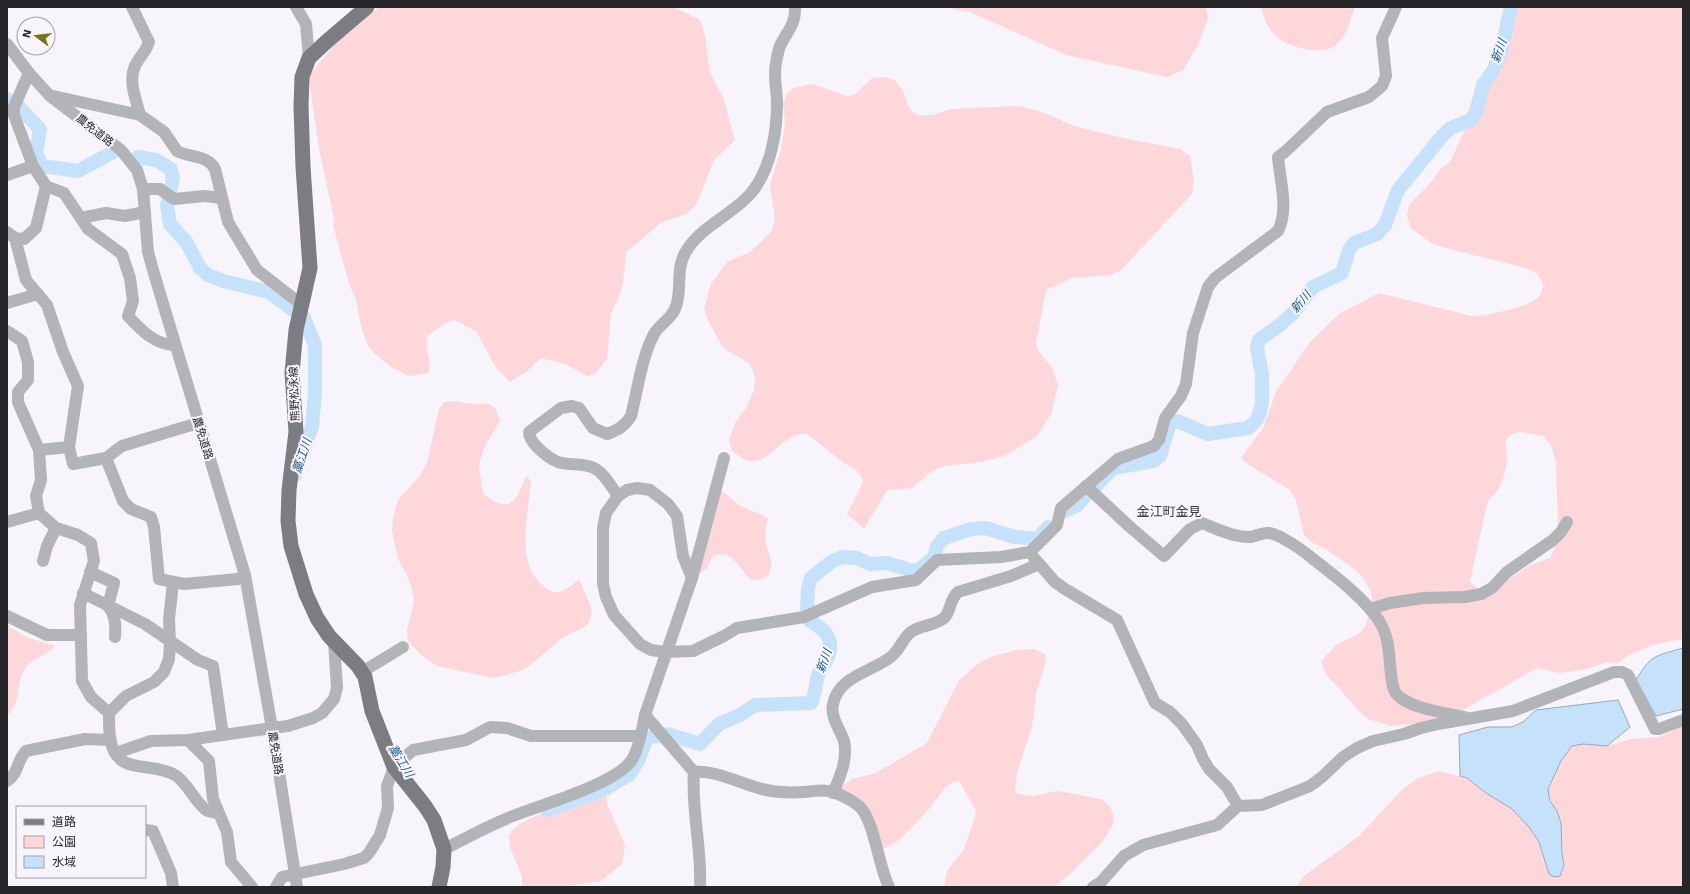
<svg xmlns="http://www.w3.org/2000/svg" width="1690" height="894" viewBox="0 0 1690 894" font-family="'Work Sans','Noto Sans JP',sans-serif">
<style>
.green{fill:#fdd7da;fill-rule:evenodd}
.water{fill:#c6e2fa;stroke:#96a9bb}
.lines{fill:none;stroke-linecap:round;stroke-linejoin:round}
.river{stroke:#c6e2fa;stroke-width:14}
.minor{stroke:#b3b4b7;stroke-width:12}
.major{stroke:#7b7d82;stroke-width:15}
.labels{text-anchor:middle;stroke-width:4;stroke-linejoin:round;paint-order:stroke}
.street-label{font-size:11px;fill:#262527;stroke:#f8f4fb}
.water-label{font-size:12px;font-style:italic;fill:#155c8d;stroke:#f8f4fb}
.quarter-label{font-size:13px;fill:#3e3c41;stroke:#f8f4fb}
</style>
<rect width="100%" height="100%" fill="#f8f4fb"/>
<g class="green">
<path d="M380,7h293l26,12 3,6 3,12 5,36 13,24 12,43 -21,20 -18,45 -10,9 -24,8 -36,30 -3,31 -4,14 -8,16 -4,46 -13,16 -7,1 -22,-12 -24,-6 -15,14 -16,10 -14,-14 -20,-37 -22,-11 -6,2 -21,14c-3,13 6,25 1,37l-20,3 -17,-9 -17,-14 -7,-9 -6,-18 -5,-26 -7,-16 -16,-59 1,-6 -15,-70 -10,-69 2,-7 34,-42z"/>
<path d="M944,7h261l4,9 -11,29 -15,25 -16,7 -101,-22 -96,-43z"/>
<path d="M1261,7h94c-5,13 -8,29 -19,38 -12,11 -46,3 -58,-7 -10,-8 -14,-19 -17,-31z"/>
<path d="M1517,7h166v632l-31,6 -23,10 -11,8 -12,-1 -19,7 -27,4 -23,-5 -83,47 -25,7 -38,4 -23,-7 -9,-8 -34,-38 -4,-12 16,-17 22,-10 7,-9 6,-23 -1,-11 -7,-12 -8,-9 -32,-22 -11,-5 -9,-8 -8,-35 -6,-10 -41,-25 -8,-7 22,-30 13,-36 33,-49 31,-30 39,-20 93,23c14,0 57,-9 67,-19 2,-3 3,-9 4,-12l-5,-11 -12,-6 -84,-21 -11,-4 -20,-15 -4,-12 2,-11 24,-25 7,-11 10,-7 40,-87 9,-40zM1520,432l23,4 8,9 5,18 2,63 -3,20 -4,11 -24,10 -35,24 -12,1 -10,-11 17,-77c2,-7 8,-9 11,-14 5,-9 7,-19 9,-28 1,-7 -4,-18 1,-25 3,-3 8,-4 12,-5z"/>
<path d="M884,77l12,4 7,10 7,18 5,5 6,1h12l17,-6 69,-3 23,6 32,14 49,12 57,11 10,7 4,25 -2,13 -71,76 -11,5 -38,3 -26,12 -10,53 2,7 15,19 5,17 -7,28 -14,22 -32,20 -25,6 -36,4 -12,5 -20,17 -25,2 -23,39 -17,-15 15,-30 1,-5 -8,-10 -11,-6 -37,-29c-24,-3 -35,30 -58,27 -6,-1 -12,-7 -17,-10l-3,-11 6,-17 11,-15 8,-18 1,-12 -4,-12 -4,-4 -24,-14 -15,-28 -4,-11 7,-25 16,-22 23,-10 21,-20 4,-12 -5,-36 11,-35 4,-27 -2,-18 5,-12 6,-4 18,-4 35,12 7,-1 18,-17z"/>
<path d="M456,401c6,1 13,3 19,3 18,-1 19,-1 25,16l-15,26 -6,18 4,30c28,20 32,10 43,-18l5,5c-2,26 -14,75 5,97 3,4 6,6 9,9 12,12 24,1 34,-8l13,30 -2,12 -4,5 -24,12 -34,29 -11,5 -23,6 -57,-12 -16,-11 -13,-14 -1,-11 7,-29 -4,-19 -12,-23 -6,-28 1,-13 5,-18 21,-23 8,-14 12,-54 5,-7z"/>
<path d="M716,486l23,19 29,13c-2,9 -4,17 -2,26 4,16 8,13 3,31 -6,4 -11,6 -18,5 -9,-9 -22,-35 -39,-23l-4,10 -7,6h-6l-8,-5z"/>
<path d="M7,625l19,12 29,9c-9,11 -24,12 -31,24 -7,11 -4,25 -10,36 -1,3 -5,7 -7,10z"/>
<path d="M1034,649l11,5 1,7 -10,33 -4,33 -15,46 -2,20 17,3 26,-5 43,8 10,8 3,11 -1,6 -10,17 -30,30 -19,16h-110l3,-16 17,-22 11,-32 1,-6 -17,-30c-13,1 -19,14 -27,24 -8,10 -36,42 -48,43 -3,1 -7,-1 -10,-1l-11,-30 -22,-26 1,-5 10,-7 24,-6 51,-30 32,-63 20,-17 12,-6 25,-7z"/>
<path d="M1683,726v161h-387l8,-11 56,-41 41,-44 15,-12 23,-8 27,7 20,15 26,16 17,18 10,16 10,31 15,-9c-3,-14 0,-30 -4,-44 -2,-9 -8,-14 -10,-22 -5,-16 12,-40 22,-53l11,-2 24,2 23,-7 29,-2z"/>
<path d="M630,772l4,6 -27,19v7l18,41 -3,19 -21,17 -38,6h-41v-10l-12,-30 -1,-11 3,-6 9,-7z"/>
</g>
<g class="water">
<path d="M1683,648v61l-27,7 -20,-36c15,-26 20,-24 47,-32z"/>
<path d="M1618,700l12,27 -23,19 -24,-2 -11,2 -11,15 -13,28 2,12 7,10 4,12 1,30 2,12 -4,11 -6,1 -5,-3 -10,-32 -10,-15 -17,-18 -26,-16 -19,-15 -7,-2 -1,-41 29,-8h24l11,-5 13,-12z"/>
</g>
<g class="lines">
<g class="river">
<path d="M7,99l12,8 21,22 -4,24 6,13 36,5 35,-19"/>
<path d="M138,157l18,3 15,9 2,10 -6,26 3,19 17,19 13,25 8,7 15,6 46,11 23,17 11,7 12,29v47l-3,35 -16,42 -1,6"/>
<path d="M1065,511l11,-5 37,-38 40,-7 7,-5 10,-33 7,-2 31,13 40,-6 7,-6 4,-7 3,-12v-28l-5,-27 2,-8 22,-16 13,-12 19,-25 29,-14 7,-23 5,-7 23,-9 8,-9 13,-35 45,-55 8,-7 20,-8 5,-8 7,-27 10,-14 8,-19 10,-45"/>
<path d="M547,810l49,-17 33,-18 9,-14 9,-23 20,-4 33,10 19,-20 21,-9 15,-10 56,-2c5,-9 4,-20 8,-30 3,-6 8,-12 10,-19 5,-18 -7,-26 -20,-34l-2,-11 1,-20 3,-11 21,-17 11,-4 14,1 13,6 16,-1 28,8 6,-2 14,-12 3,-11 7,-8 27,-9 14,-1 30,9 23,2 10,-12"/>
</g>
<g class="minor">
<path d="M132,7l17,35c-3,10 -10,15 -14,24 -7,15 1,33 5,49"/>
<path d="M296,7l10,17 3,34"/>
<path d="M7,44l22,29 21,23 71,54 16,20 6,19 5,63 7,25 90,298 27,153 25,159"/>
<path d="M29,73l-15,34v8l19,51 13,20 18,7 24,36 34,25 8,24 3,23 -5,15c13,14 27,29 47,29"/>
<path d="M53,96l87,19 24,17 13,19c13,7 31,4 38,18l13,53 29,48 45,35"/>
<path d="M7,175l26,-9"/>
<path d="M143,189h17l14,10 31,-3 16,2"/>
<path d="M81,218l25,-5 19,3 20,-4"/>
<path d="M7,232l8,6 11,42 21,25 16,47 15,34 -9,61 4,17 33,-6 16,-12 76,-23"/>
<path d="M15,238l9,1 12,-11 10,-42"/>
<path d="M7,303l31,-9"/>
<path d="M7,331l15,10 6,21v18l-10,12v10l21,48 30,-3"/>
<path d="M39,450l2,30 -5,16 3,17 17,15 22,7 13,8 3,18 -14,44 2,76 9,16 18,16c0,13 -1,36 11,46 12,11 39,6 55,16 13,8 19,26 31,35 3,2 8,2 12,3"/>
<path d="M106,458l17,43 8,8 20,8 3,10 5,52 25,5 54,-5 7,-4"/>
<path d="M1086,486l44,41 34,29 26,-27 12,-6c15,6 31,14 47,14 6,0 14,-5 20,-4 12,2 35,18 44,26 22,17 54,41 68,65 7,13 8,27 9,41 1,8 1,19 5,27 10,16 51,21 70,25"/>
<path d="M618,496c-7,-10 -14,-23 -24,-28 -11,-6 -27,-2 -36,-6 -10,-4 -29,-19 -29,-30l32,-24 11,-2 7,2 14,20 14,6c11,-4 18,-8 24,-18 7,-27 10,-57 23,-82 5,-9 17,-15 21,-25 8,-18 0,-38 10,-56 15,-27 48,-38 67,-61 19,-24 25,-60 25,-89 0,-13 -4,-27 -1,-40 1,-5 2,-12 4,-17 7,-15 16,-21 15,-39"/>
<path d="M7,522l32,-9"/>
<path d="M1034,558l21,24 10,7 52,31 38,83 15,9 12,12 15,21 6,14 6,10 18,18 11,19"/>
<path d="M43,561l4,-15 9,-18"/>
<path d="M90,572l24,11 -6,23c7,8 8,21 7,31"/>
<path d="M692,578l-9,-22 -6,-40 -9,-12 -18,-14 -13,-2 -10,2 -9,6 -12,17 -3,15v56l3,13 8,18 26,29 11,6 15,2 27,-1 31,-15 13,-8 67,-11 68,-30 44,-7 21,-20 64,-3 29,-5 27,-27 4,-17 57,-49 36,-13 5,-6 6,-22 16,-22 5,-12 7,-51 15,-46 7,-9 63,-47c11,-22 2,-50 0,-74l8,-6 41,-39 42,-15 13,-11 4,-10 -4,-38 14,-31"/>
<path d="M83,593l62,31 53,36 15,6 10,69"/>
<path d="M1370,609l20,-6 33,-5 42,-1 16,-3 11,-6 15,-16 46,-32 8,-8 6,-10"/>
<path d="M7,616l40,19h34"/>
<path d="M362,672l41,-25"/>
<path d="M109,713l17,-17 28,-14 10,-10 5,-13 1,-17 -1,-23 4,-36"/>
<path d="M645,715l49,57c-3,38 8,76 6,115"/>
<path d="M188,740l21,21 4,38 14,33 4,30 21,25"/>
<path d="M116,753l35,-12 37,-1 84,-12 16,-2 25,-8 9,-5 12,-14 3,-11 -3,-46"/>
<path d="M694,772c21,-2 43,10 64,16 14,4 31,5 45,4 8,0 18,-3 25,-1 8,1 26,10 32,16 15,16 18,58 29,80"/>
<path d="M7,781c12,-8 9,-19 19,-30l59,-12 24,1"/>
<path d="M833,793c7,-16 15,-34 11,-52 -4,-12 -14,-24 -11,-37 6,-29 40,-32 59,-48 8,-7 11,-18 19,-24 9,-7 24,-6 33,-14 7,-6 5,-18 14,-26l53,-16 28,-12"/>
<path d="M145,830l8,1 18,42 2,14"/>
<path d="M444,849c23,-11 45,-24 69,-33 28,-11 102,-32 118,-55 7,-9 12,-35 14,-46l47,-137 32,-120"/>
<path d="M276,887l6,-10 62,-13 20,-6 5,-5 11,-18 8,-27 -1,-22 7,-19 19,-17 53,-10 24,-13 17,1 24,8h109"/>
<path d="M1093,887l8,-5 23,-26 19,-11 74,-20 21,-19 24,-1 48,-19 12,-9 21,-20 14,-9 16,-7 31,-7 17,-6 17,-4 75,-13 101,-39h8l6,3 27,54h4l24,-9"/>
</g>
<path class="major" d="M367,7l-41,35 -17,16 -7,19 -1,29 2,61 7,101 -14,62 -4,43 4,59 -7,58 -1,31 3,25 15,48 11,24 12,18 29,30 7,11 7,34 22,56 31,39 9,14 10,29 -1,18 -4,20"/>
</g>
<g class="labels">
<g class="street-label">
<text transform="translate(95 130) rotate(38)" y="4">農免道路</text>
<text transform="translate(294 394) rotate(-92)" y="4">熊野松永線</text>
<text transform="translate(203 438) rotate(73)" y="4">農免道路</text>
<text transform="translate(276 753) rotate(81)" y="4">農免道路</text>
</g>
<g class="water-label">
<text transform="translate(1499 51) rotate(-70)" y="4">新川</text>
<text transform="translate(1301 302) rotate(-50)" y="4">新川</text>
<text transform="translate(302 456) rotate(-72)" y="4">藁江川</text>
<text transform="translate(824 661) rotate(-70)" y="4">新川</text>
<text transform="translate(401 761) rotate(58)" y="4">藁江川</text>
</g>
<g class="quarter-label">
<text x="1169" y="516">金江町金見</text>
</g>
</g>
<rect width="1690" height="894" fill="none" stroke="#262527" stroke-width="16"/>
<rect x="16" y="806" width="130" height="72" fill="#f8f4fb" stroke="#a4a1a6"/>
<rect x="24" y="819" width="20" height="6" fill="#7b7d82" stroke="#a4a1a6"/>
<text x="52" y="826" font-size="12" fill="#262527">道路</text>
<rect x="24" y="836" width="20" height="12" fill="#fdd7da" stroke="#a4a1a6"/>
<text x="52" y="846" font-size="12" fill="#262527">公園</text>
<rect x="24" y="856" width="20" height="12" fill="#c6e2fa" stroke="#a4a1a6"/>
<text x="52" y="866" font-size="12" fill="#262527">水域</text>
<g transform="translate(36 36) rotate(285)"><circle r="19" fill="#f8f4fb" stroke="#a4a1a6"/>
<path d="M0-3L7 15L0 10L-7 15Z" fill="#777316"/>
<text y="-6" font-size="11" font-weight="bold" text-anchor="middle" fill="#262527">N</text>
</g>
</svg>
